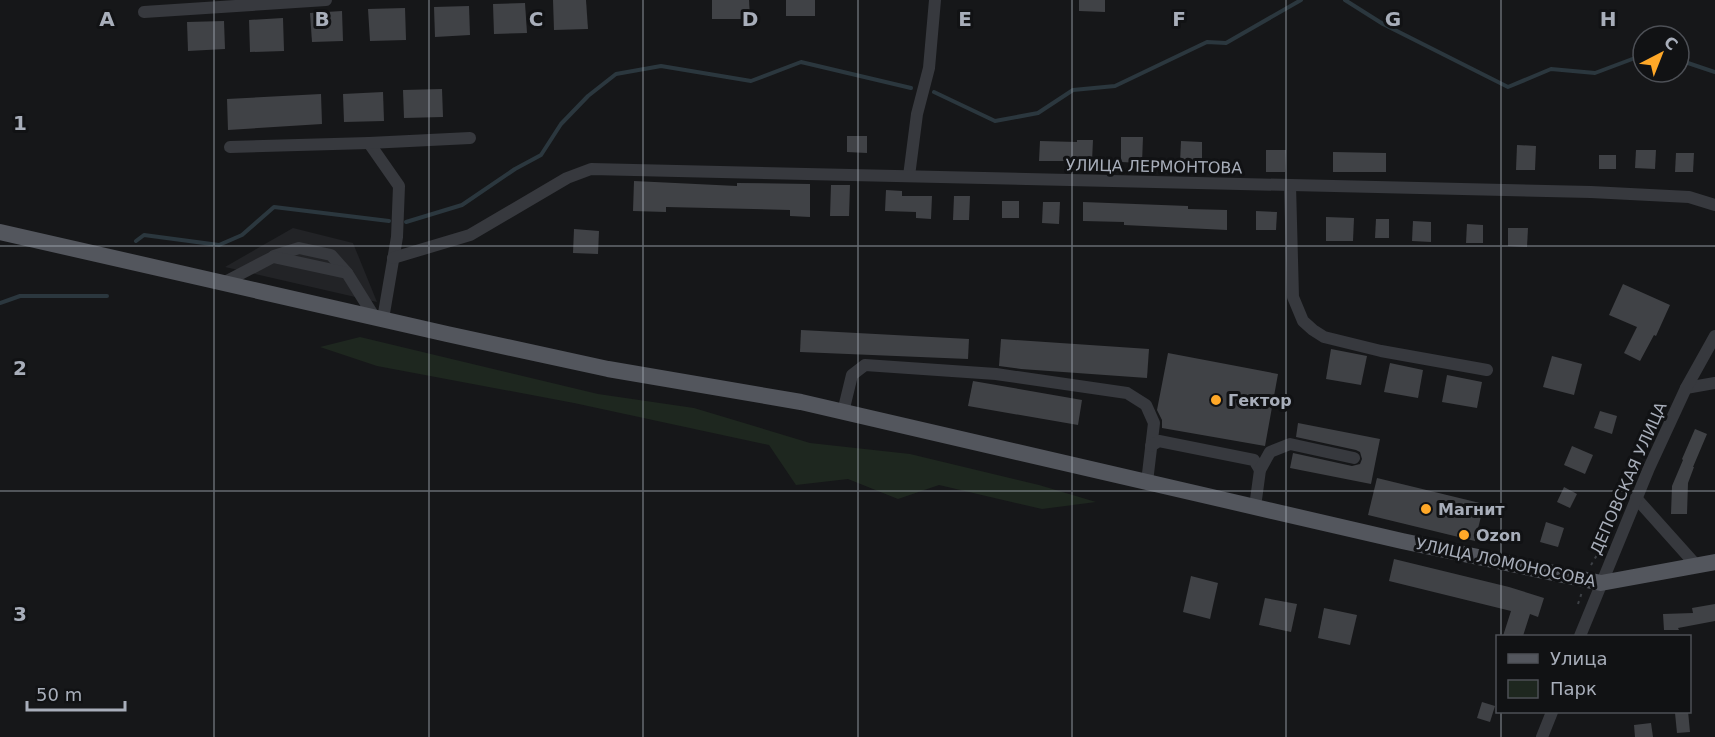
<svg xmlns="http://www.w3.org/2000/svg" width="1715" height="737" viewBox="0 0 1715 737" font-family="'DejaVu Sans',sans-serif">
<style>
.built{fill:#222326}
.green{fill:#1e271f}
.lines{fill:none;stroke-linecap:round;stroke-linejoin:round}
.stream{stroke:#2b373e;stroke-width:4}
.building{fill:#404246}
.path{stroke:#3d4045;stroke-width:2;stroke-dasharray:3 4.5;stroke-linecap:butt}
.minor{stroke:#37393e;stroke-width:12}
.major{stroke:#53565d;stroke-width:16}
.grid{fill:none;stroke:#a8aeba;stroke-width:1.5;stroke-opacity:0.55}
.poi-dot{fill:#ffa828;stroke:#111214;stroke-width:2}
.labels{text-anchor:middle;stroke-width:6;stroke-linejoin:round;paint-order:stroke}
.street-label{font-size:16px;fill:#a8aeba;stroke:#111214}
.poi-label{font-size:16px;font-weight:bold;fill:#a8aeba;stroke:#111214;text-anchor:start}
.grid-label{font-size:20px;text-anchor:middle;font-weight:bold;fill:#a8aeba;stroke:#111214;stroke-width:6;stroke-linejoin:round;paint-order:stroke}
</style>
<rect width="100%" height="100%" fill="#161719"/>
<path class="built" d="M293,228l60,15 24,59 -152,-35z"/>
<path class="green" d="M360,337l238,57 96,14 116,35 100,11 129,31 57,17 -54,7 -103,-24 -41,14 -50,-20 -52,6 -27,-40 -195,-42 -197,-37 -57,-19z"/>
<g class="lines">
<g class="stream">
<path d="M1345,0l38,24 125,63 43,-18 44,4 48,-18"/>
<path d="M1679,60l36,12"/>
<path d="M934,92l61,29 43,-8 35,-23 42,-4 92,-44 19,1 75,-43"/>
<path d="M406,222l56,-17 53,-36 26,-14 20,-31 27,-28 28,-22 45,-8 90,15 50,-19 110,26"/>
<path d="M136,241l8,-6 75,10 23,-10 32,-28 115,14"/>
<path d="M0,303l20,-7h87"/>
</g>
</g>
<g class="building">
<path d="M553,0h33l2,29 -34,1z"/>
<path d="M712,0h37l1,19h-38z"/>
<rect x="786" y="0" width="29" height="16"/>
<path d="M1079,0h26v12l-26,-1z"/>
<path d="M525,3l2,30 -33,1 -1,-30z"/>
<path d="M469,6l1,29 -35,2 -1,-30z"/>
<path d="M405,8l1,32 -36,1 -2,-32z"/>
<path d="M342,11l1,30 -31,1 -2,-29z"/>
<path d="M283,18l1,33 -34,1 -1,-32z"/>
<path d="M224,21l1,28 -37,2 -1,-29z"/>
<path d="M442,89l1,28 -39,1 -1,-28z"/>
<path d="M383,92l1,29 -40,1 -1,-28z"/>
<path d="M321,94l1,30 -94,6 -1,-31z"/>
<path d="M847,136h20v17l-20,-1z"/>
<path d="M1121,137h22l-1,26 -21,-1z"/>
<path d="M1077,140h16l-1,21h-53l1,-20 37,1z"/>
<path d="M1181,141l21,1v21h-22z"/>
<path d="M1517,145l19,1 -1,24h-19z"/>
<path d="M1266,150h20l-1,22h-19z"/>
<path d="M1636,150h20l-1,19 -20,-1z"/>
<path d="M1333,152l53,1v19h-53z"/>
<path d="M1676,153h18l-1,19h-18z"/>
<rect x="1599" y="155" width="17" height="14"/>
<path d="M634,181l103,5v-3l73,1v33l-20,-1v-6l-124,-3v5l-33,-1z"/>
<path d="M831,185h19l-1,31h-19z"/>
<path d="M886,190l16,1v5h30l-1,23 -15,-1v-6l-31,-1z"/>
<path d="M954,196h16l-1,24h-16z"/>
<rect x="1002" y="201" width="17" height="17"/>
<path d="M1043,202h17l-1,22 -17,-1z"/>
<path d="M1083,202l105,4v3l39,1v20l-103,-5v-3l-41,-1z"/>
<path d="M1256,211l21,1 -1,18h-20z"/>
<path d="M1326,217l28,1 -1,23h-27z"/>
<path d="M1376,219h13v19h-14z"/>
<path d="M1413,221l18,1v20l-19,-1z"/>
<path d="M1467,224l16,1v18h-17z"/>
<path d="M1508,228h20l-1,19 -19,-1z"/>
<path d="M574,229l25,2 -1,23 -25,-1z"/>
<path d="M1623,284l47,21 -14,31 -2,-1 -14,26 -16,-8 13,-26 -28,-12z"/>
<path d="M801,330l168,9 -1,20 -168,-7z"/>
<path d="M1001,339l148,10 -2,29 -126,-9 -22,-3z"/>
<path d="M1331,349l36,7 -6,29 -35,-6z"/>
<path d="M1168,353l110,21 -13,72 -103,-18v-8l-5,-10z"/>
<path d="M1552,356l30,8 -8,31 -31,-8z"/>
<path d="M1390,363l33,7 -5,28 -34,-6z"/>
<path d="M1447,375l35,7 -5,26 -35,-6z"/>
<path d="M973,381l109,19 -4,25 -110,-19z"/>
<path d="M1600,411l17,5 -5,18 -18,-6z"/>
<path d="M1298,423l82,16 -9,45 -81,-16 3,-15 59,13 8,-2 2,-5 -2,-7 -4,-2 -60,-13z"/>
<path d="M1695,429l12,5 -14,33h1l-6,16 -1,31h-16l1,-28 11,-26 -1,-1z"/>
<path d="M1572,446l21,9 -8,19 -21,-9z"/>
<path d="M1377,478l107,26 -9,37 -107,-26z"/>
<path d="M1564,487l13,7 -7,14 -13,-6z"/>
<path d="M1546,522l18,6 -6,19 -18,-5z"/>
<path d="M1394,559l115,28 35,11 -6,19 -8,-3 -7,22h-20l8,-25 -122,-30z"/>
<path d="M1191,576l27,7 -8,36 -27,-7z"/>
<path d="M1265,598l32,6 -6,28 -32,-7z"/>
<path d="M1715,604v17l-37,7 1,2h-15l-1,-16 30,-1 -1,-5z"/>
<path d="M1324,608l33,7 -7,30 -32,-7z"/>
<path d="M1482,702l13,4 -5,16 -13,-4z"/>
<path d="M1688,711l2,21 -13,1 -2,-20z"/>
<path d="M1651,723l2,14h-18l-1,-12z"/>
</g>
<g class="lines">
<g class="path">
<path d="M1591,565l12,-20"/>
<path d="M1578,604l4,-12"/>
</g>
<g class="minor">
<path d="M144,12l182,-12"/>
<path d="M369,143l30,43 -2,51 -14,82"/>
<path d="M230,147l139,-4 101,-5"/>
<path d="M909,176l8,-62 12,-46 6,-68"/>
<path d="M1290,185l3,112 10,24 10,9 11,7 57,14 106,19"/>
<path d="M274,256l25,-8 32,7 16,18"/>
<path d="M393,258l77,-23 97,-57 24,-9 1000,23 98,5 26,8"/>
<path d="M223,283l50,-26 74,16 28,45"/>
<path d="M1686,388l29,-5"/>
<path d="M843,412l9,-37 13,-10 131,9 131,19 19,12 8,18 -7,59"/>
<path d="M1151,446l8,-5 95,19 6,10"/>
<path d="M1636,498l60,67"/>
<path d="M1255,507l5,-37 10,-18 20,-8 64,14"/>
<path d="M1580,636l69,-168 37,-80 29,-52"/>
<path d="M1542,737l10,-25"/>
</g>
<path class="major" d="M0,232l447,102 161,35 193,33 601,139 199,42 114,-21"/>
</g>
<path class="grid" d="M214,0v737M429,0v737M643,0v737M858,0v737M1072,0v737M1286,0v737M1501,0v636M0,246h1715M0,491h1715M1501,712v25"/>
<g class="poi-dot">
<circle cx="1216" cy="400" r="6"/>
<circle cx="1426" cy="509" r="6"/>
<circle cx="1464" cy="535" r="6"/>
</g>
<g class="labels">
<g class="street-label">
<text transform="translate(1154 166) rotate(1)" y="6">УЛИЦА ЛЕРМОНТОВА</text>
<text transform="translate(1628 478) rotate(-66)" y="6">ДЕПОВСКАЯ УЛИЦА</text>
<text transform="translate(1506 562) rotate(12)" y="6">УЛИЦА ЛОМОНОСОВА</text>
</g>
<g class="poi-label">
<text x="1228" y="406">Гектор</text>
<text x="1438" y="515">Магнит</text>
<text x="1476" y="541">Ozon</text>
</g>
</g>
<g class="grid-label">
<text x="107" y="26">A</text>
<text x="322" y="26">B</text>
<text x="536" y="26">C</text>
<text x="750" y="26">D</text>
<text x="965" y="26">E</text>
<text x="1179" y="26">F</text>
<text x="1393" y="26">G</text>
<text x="1608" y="26">H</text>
<text x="20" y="130">1</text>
<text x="20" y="375">2</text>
<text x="20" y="621">3</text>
</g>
<rect x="1496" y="635" width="195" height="78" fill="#111214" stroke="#4d5056" stroke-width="1.5"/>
<rect x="1508" y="654" width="30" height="9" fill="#53565d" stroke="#4d5056" stroke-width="1.5"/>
<text x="1550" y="665" font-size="18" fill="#a8aeba">Улица</text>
<rect x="1508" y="680" width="30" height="18" fill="#1e271f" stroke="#4d5056" stroke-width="1.5"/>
<text x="1550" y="695" font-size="18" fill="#a8aeba">Парк</text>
<g transform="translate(1661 54) rotate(42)"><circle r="28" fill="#111214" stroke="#4d5056" stroke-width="1.5"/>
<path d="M0-4.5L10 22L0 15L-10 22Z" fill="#ffa828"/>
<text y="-9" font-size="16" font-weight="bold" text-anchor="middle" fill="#a8aeba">С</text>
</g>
<path d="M27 701v9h98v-9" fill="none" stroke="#a8aeba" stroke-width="3"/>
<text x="36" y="701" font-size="18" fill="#a8aeba" stroke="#111214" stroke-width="4.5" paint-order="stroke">50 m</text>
</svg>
